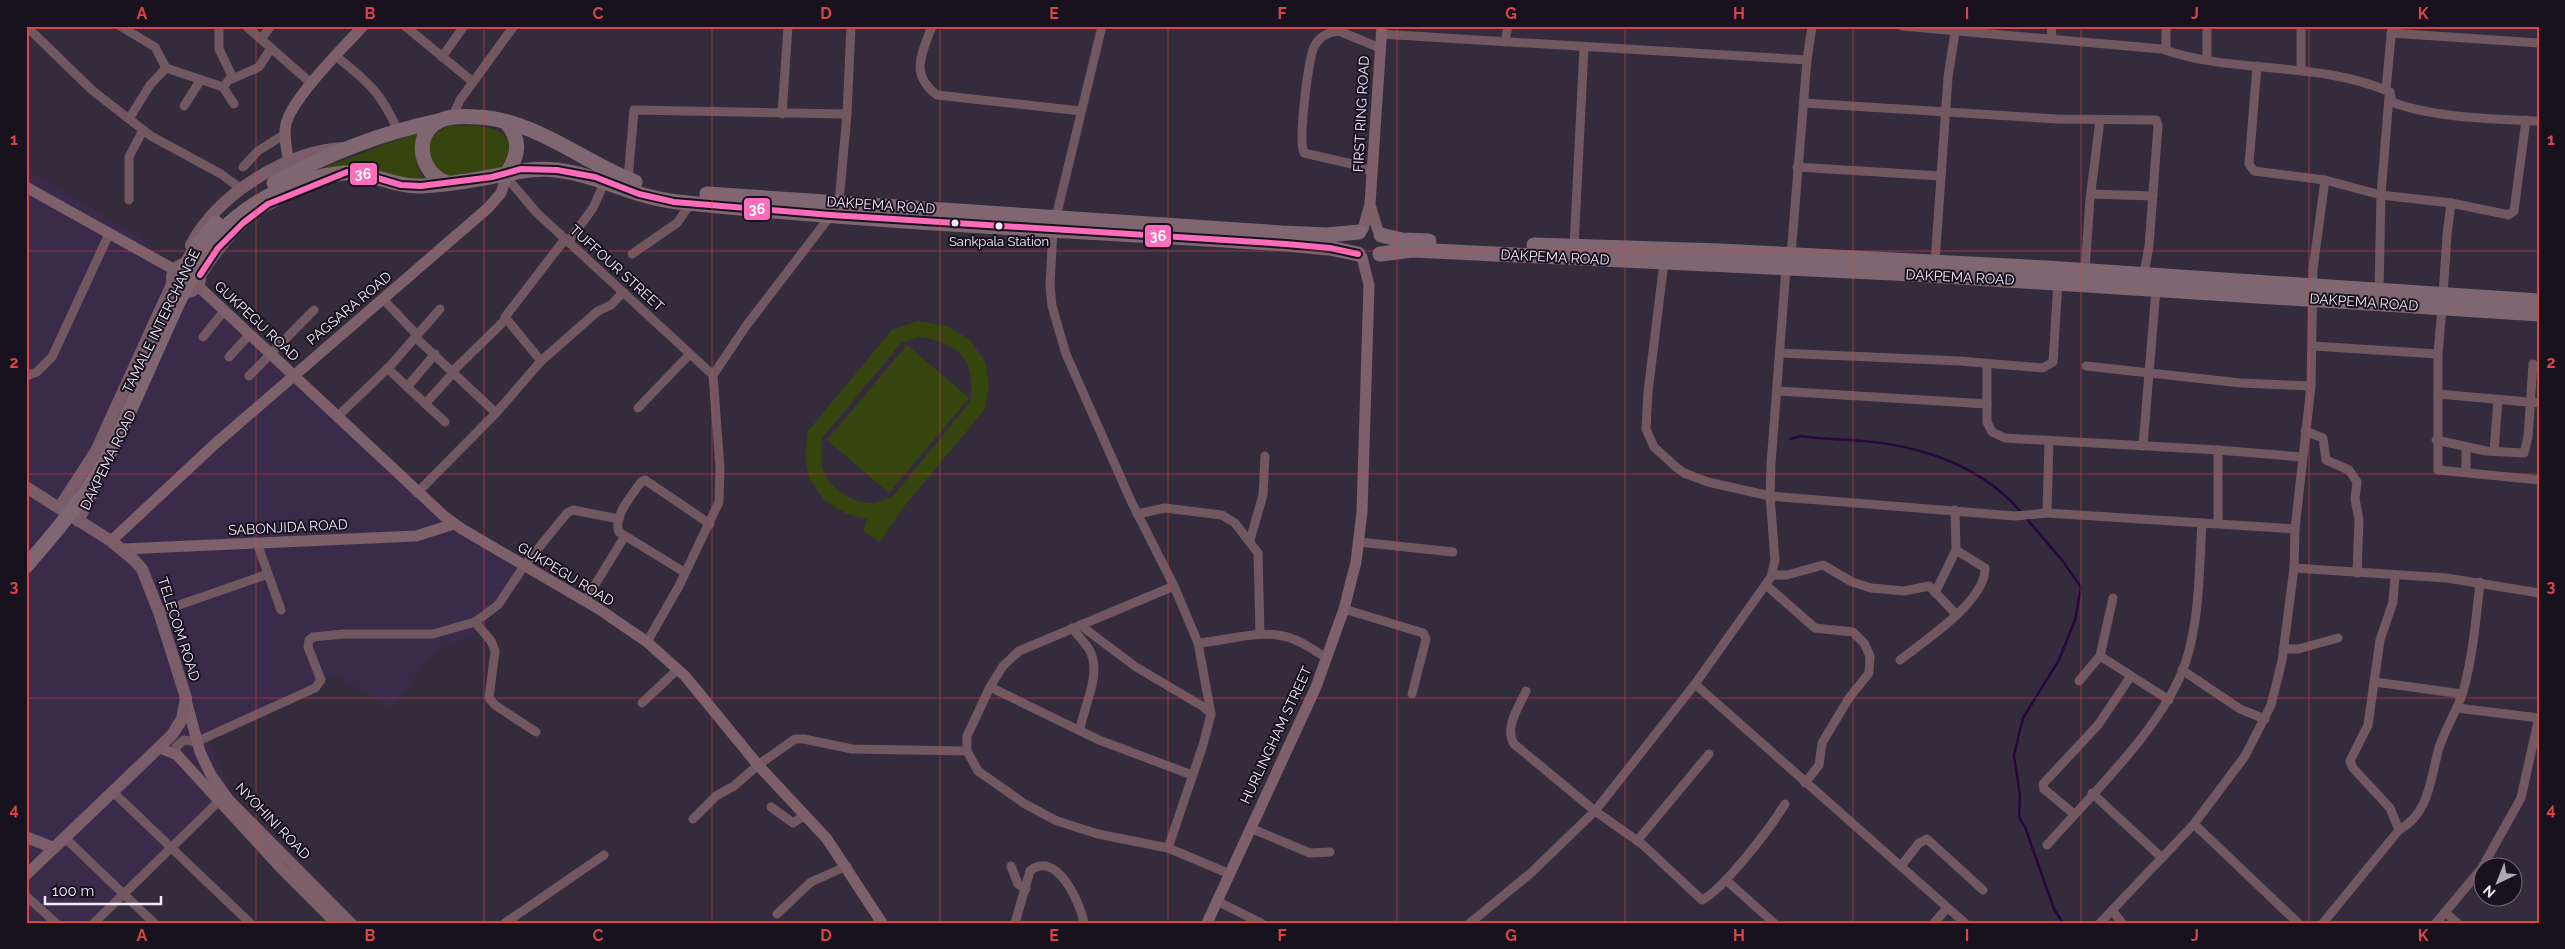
<svg xmlns="http://www.w3.org/2000/svg" width="2565" height="949" viewBox="0 0 2565 949" font-family="Raleway,sans-serif">
<style>
.built{fill:#3a2b4a}
.green{fill:#36450e;fill-rule:evenodd}
.lines{fill:none;stroke-linecap:round;stroke-linejoin:round}
.stream{stroke:#26073d;stroke-width:2.5}
.street{stroke:#705760;stroke-width:9}
.secondary{stroke:#7d606a;stroke-width:11}
.primary{stroke:#7b5d6a;stroke-width:12}
.highway{stroke:#7f6670;stroke-width:15}
.bus-1-casing{stroke:#18121f;stroke-width:10}
.bus-1{stroke:#fb6dba;stroke-width:6}
.grid{fill:none;stroke:#da4548;stroke-width:1;stroke-opacity:0.55}
.bus-dot{fill:#f2eafc;stroke:#18121f;stroke-width:2}
.labels{text-anchor:middle;stroke-width:4;stroke-linejoin:round;paint-order:stroke}
.bus-label{font-size:13px;fill:#f2eafc;stroke:#18121f}
.street-label{font-size:14px;fill:#f2eafc;stroke:#18121f}
.line-badge{stroke:#18121f;stroke-width:2}
.badge-label{font-size:14px;text-anchor:middle;font-weight:bold;fill:#fff}
.neatline{fill:none;stroke:#da4548;stroke-width:2}
.grid-label{font-size:16px;text-anchor:middle;font-weight:bold;fill:#da4548}
</style>
<rect width="100%" height="100%" fill="#342c3c"/>
<path class="built" d="M26,169l110,66 106,87 201,199 86,52 -54,61 -38,16 -46,58 -58,-33 -124,67 21,47 -50,58 -80,76h-74z"/>
<g class="green">
<path d="M449,126c23,0 55,-4 63,22l-9,21 -60,9c-13,-20 -25,-39 6,-52z"/>
<path d="M422,131c-8,20 -9,34 5,52l-116,-11z"/>
<path d="M918,321l29,5 23,14 15,22 4,23 -4,24 -83,100 -22,33 -17,-11 4,-12 -20,-5 -23,-14 -15,-22 -4,-23 3,-24 84,-101zM919,337c40,6 58,23 51,65l-77,94c-6,2 -13,6 -19,7 -19,1 -43,-12 -50,-31 -5,-11 -3,-23 -1,-35l78,-94z"/>
<path d="M907,345l62,53 -80,95 -62,-53z"/>
</g>
<g class="lines">
<g class="stream">
<path d="M1790,439l11,-3c26,4 53,3 80,7 53,7 105,28 140,69"/>
<path d="M2026,518l36,42 19,27 -6,33 -16,40 -36,58 -9,37 6,41 -1,21 6,10 29,82 9,14"/>
</g>
<g class="street">
<path d="M26,26l67,65 58,45 70,38 19,14"/>
<path d="M120,26l35,21 11,21"/>
<path d="M219,26v23l13,27 -9,11"/>
<path d="M246,26l66,58"/>
<path d="M405,26l68,56"/>
<path d="M932,26c-10,28 -23,48 5,69l144,16"/>
<path d="M1902,26l260,23c73,26 155,11 228,43"/>
<path d="M2051,26l1,12"/>
<path d="M2301,26v43"/>
<path d="M2392,26l-6,64 4,2 2,10c41,16 103,17 147,19"/>
<path d="M2391,33l148,10"/>
<path d="M1380,34l427,26"/>
<path d="M261,39l10,-13"/>
<path d="M1505,42l3,-16"/>
<path d="M2166,50v-24"/>
<path d="M336,56c32,26 45,36 62,75"/>
<path d="M442,57l22,-31"/>
<path d="M2207,59v-33"/>
<path d="M2257,66l-8,98 5,7 71,9 56,15 70,8 58,12 5,-4 12,-91"/>
<path d="M232,79l27,-12 12,-19"/>
<path d="M1804,103l253,16 99,1 2,6 -9,120 -5,28"/>
<path d="M184,106l16,-25"/>
<path d="M782,114l6,-88"/>
<path d="M452,118l8,-18 54,-74"/>
<path d="M129,119l21,-34 16,-17 57,19 11,17"/>
<path d="M243,167l15,-16 27,-17"/>
<path d="M1797,167l144,9"/>
<path d="M1373,172l-21,-8 -48,-11c-6,-12 4,-92 10,-106 5,-10 14,-15 25,-16l41,17"/>
<path d="M507,178l30,35 176,162"/>
<path d="M628,179l6,-69 213,4"/>
<path d="M2091,194l62,2"/>
<path d="M129,200v-43l14,-27"/>
<path d="M839,202l8,-88 4,-88"/>
<path d="M1056,217l46,-191"/>
<path d="M1053,230l-3,55 2,21 14,48 65,147 43,85 24,57 13,71 -9,-8 -66,-39 -56,-42"/>
<path d="M568,242l25,-34 12,-27"/>
<path d="M1574,247l10,-200"/>
<path d="M632,254l45,-31 14,-20"/>
<path d="M1791,255l16,-195 5,-34"/>
<path d="M1664,262l-16,130 -2,37 8,18 22,20 8,6 24,9 62,14 245,20 32,-3"/>
<path d="M1935,262l13,-185 8,-51"/>
<path d="M2085,270l5,-71 10,-79"/>
<path d="M2379,291l2,-96 8,-98"/>
<path d="M2443,295l4,-60 4,-32"/>
<path d="M383,299l34,36"/>
<path d="M2442,308l-4,46v116l101,10"/>
<path d="M203,337l21,-26"/>
<path d="M415,337l81,76"/>
<path d="M2313,346l125,8"/>
<path d="M1780,353l180,8 83,7 10,-6 5,-80"/>
<path d="M229,357l21,-23"/>
<path d="M541,361l57,-50 13,-6 12,-13"/>
<path d="M1987,364v58l5,10 13,6 213,12 84,7"/>
<path d="M2086,366l155,17 70,3"/>
<path d="M387,368l58,54"/>
<path d="M452,372l53,-52"/>
<path d="M26,376l11,-4 15,-15 57,-123"/>
<path d="M249,376l65,-66"/>
<path d="M407,387l28,-33"/>
<path d="M1777,391l210,13"/>
<path d="M2438,394l101,9"/>
<path d="M425,404l28,-31"/>
<path d="M638,408l52,-54"/>
<path d="M337,417l53,-51 50,-57"/>
<path d="M2305,431l18,7 3,22 23,10 8,12 -2,17 4,21 -2,53"/>
<path d="M2049,440l-2,73 248,16"/>
<path d="M2436,440l50,11 38,2 4,-16 5,-73"/>
<path d="M2143,446l13,-157"/>
<path d="M2466,448v24"/>
<path d="M2218,450v73"/>
<path d="M2494,451l4,-51"/>
<path d="M417,493l79,-80 45,-52 -36,-44 60,-78"/>
<path d="M1137,514l28,-6 57,7 13,8 23,30 2,80"/>
<path d="M1250,540l13,-45 2,-39"/>
<path d="M1359,542l94,10"/>
<path d="M257,543l24,67"/>
<path d="M2294,568l153,10 92,15"/>
<path d="M684,572l-65,-40c-6,-16 13,-37 22,-50l4,-2 65,44"/>
<path d="M1772,575h15l36,-10 29,17 19,6 33,3 25,-5 27,28"/>
<path d="M1766,585l49,43 38,4 11,11 6,13 -1,17 -20,25 -27,45 -3,22 -14,18"/>
<path d="M1174,586l-155,65 -16,15 -13,21 -23,49v15l11,20 47,33 32,17 41,13 70,14 62,26"/>
<path d="M1935,593l21,-43 -1,-40"/>
<path d="M585,601l40,-65"/>
<path d="M1344,609l79,24 3,6 -14,55"/>
<path d="M159,612l109,-38"/>
<path d="M475,622l16,19 4,10 -6,47 6,7 41,27"/>
<path d="M1072,628c6,8 15,16 19,25 10,24 -8,54 -11,77"/>
<path d="M647,642l32,-56 40,-84 1,-34 -7,-93 33,-49 85,-111"/>
<path d="M1198,643c31,-2 65,-16 95,-4 12,4 23,13 34,19"/>
<path d="M2283,649h15l40,-11"/>
<path d="M2100,656l69,44"/>
<path d="M1900,660c24,-19 86,-59 85,-92l-29,-18"/>
<path d="M2182,670l58,39 25,10"/>
<path d="M2079,681l21,-25 13,-58"/>
<path d="M2375,682l87,12"/>
<path d="M1695,684l270,239"/>
<path d="M990,687l109,53 93,35"/>
<path d="M1526,691c-7,16 -22,36 -12,53l81,67 47,33 60,56c22,-11 69,-73 83,-96"/>
<path d="M642,703l36,-34"/>
<path d="M2457,708l82,10"/>
<path d="M177,755l-1,-8 8,-7 12,2 119,-54 6,-8 -13,-33 1,-7 4,-3 30,-3h90l42,-12 23,-17 26,-39 43,-53 6,-3 46,9"/>
<path d="M113,792l137,131"/>
<path d="M2092,793l70,65"/>
<path d="M771,807l22,16 12,-8"/>
<path d="M2074,814l-30,-25 -1,-5 55,-59 33,-49"/>
<path d="M693,819l23,-23 18,-10 24,-21 37,-26h9l48,10 115,2"/>
<path d="M2194,824l104,99"/>
<path d="M1250,828l60,25 20,-1"/>
<path d="M2399,830c31,-17 31,-51 40,-82 6,-19 18,-37 24,-56 10,-36 13,-74 17,-110"/>
<path d="M65,838l89,85"/>
<path d="M1637,841l72,-87"/>
<path d="M2047,845c44,-50 119,-121 139,-184 14,-44 13,-92 16,-138"/>
<path d="M1168,848l35,-103 8,-31"/>
<path d="M1011,866l7,18 8,5"/>
<path d="M1901,866l18,-23 8,-4 56,51"/>
<path d="M2483,866l38,-68 18,-81"/>
<path d="M1726,880l48,43"/>
<path d="M26,896l30,27"/>
<path d="M1217,901l44,22"/>
<path d="M2112,910l10,13"/>
<path d="M2445,912l12,11"/>
<path d="M777,914l34,-32 36,-16"/>
<path d="M94,923l124,-121"/>
<path d="M505,923l99,-68"/>
<path d="M1015,923l15,-52c26,-22 50,31 54,52"/>
<path d="M1470,923l62,-51 63,-61 100,-127 76,-107 4,-17 -5,-64 1,-32 15,-196"/>
<path d="M1934,923l13,-15"/>
<path d="M2100,923l94,-99 51,-68 26,-51 11,-44 12,-93 1,-39 16,-143 2,-117 12,-89"/>
<path d="M2323,923l76,-93 -9,-22 -37,-40 -3,-7 18,-36 12,-85 13,-38 2,-26"/>
<path d="M2436,923l46,-55"/>
</g>
<g class="secondary">
<path d="M289,163c-2,-13 -6,-27 -3,-39 6,-26 58,-77 77,-98"/>
<path d="M26,187l149,83"/>
<path d="M1371,208l7,23"/>
<path d="M1363,229l7,-25 12,-178"/>
<path d="M198,286l246,230 18,13 137,80 48,33 38,34 73,89 69,74 55,84"/>
<path d="M111,541l105,-98 272,-235 13,-15 7,-21"/>
<path d="M123,549l293,-13 38,-12"/>
<path d="M186,700l14,52 11,23 17,24 123,124"/>
<path d="M160,748l17,7 103,112 56,56"/>
<path d="M26,875l28,-27"/>
<path d="M1207,923l109,-236 28,-78 12,-47 6,-50 7,-227 -7,-28"/>
</g>
<g class="primary">
<path d="M191,245c27,-51 97,-95 154,-97"/>
<circle cx="186" cy="278" r="14"/>
<path d="M200,275c19,-29 43,-60 75,-74"/>
<path d="M26,487l85,54 22,18 9,10 17,43 27,86 -4,21 -10,16 -118,113 -28,-11"/>
<path d="M59,508l37,-57 77,-169"/>
<path d="M78,521l17,-34"/>
</g>
<g class="highway">
<path d="M506,122c15,18 13,31 2,50"/>
<path d="M274,183c51,-28 107,-50 164,-62"/>
<path d="M448,183c-27,-7 -37,-48 -9,-62 10,-5 26,-5 38,-4 57,2 106,45 158,65"/>
<path d="M707,194l575,39 45,2 32,-3"/>
<path d="M1381,235l21,5 27,1"/>
<path d="M1534,245l186,6 327,17 492,33"/>
<path d="M1380,254l33,-4 500,24 626,40"/>
<path d="M185,267l14,-24 17,-20"/>
<path d="M26,566c33,-38 64,-74 87,-120 18,-38 35,-77 52,-115 17,-38 35,-79 65,-108 31,-28 72,-46 114,-50 25,-2 48,13 73,13 24,0 49,-5 73,-9 23,-4 42,-10 66,-7 43,5 79,28 122,32 202,21 406,29 608,42l44,4 28,6"/>
</g>
<defs>
<path id="bus-1" d="M200,275l18,-27 25,-25 25,-19 79,-32 20,3 34,10 20,1 71,-9 29,-8 36,1 38,7 44,17 35,8 157,13 455,29 44,4 28,6"/>
</defs>
<use href="#bus-1" class="bus-1-casing"/>
<use href="#bus-1" class="bus-1"/>
</g>
<path class="grid" d="M256,26v897M484,26v897M712,26v897M940,26v897M1168,26v897M1397,26v897M1625,26v897M1853,26v897M2081,26v897M2309,26v897M26,251h2513M26,474h2513M26,698h2513"/>
<g class="bus-dot">
<circle cx="955" cy="223" r="4.5"/>
<circle cx="999" cy="226" r="4.5"/>
</g>
<g class="labels">
<g class="bus-label">
<text x="999" y="246">Sankpala Station</text>
</g>
<g class="street-label">
<text transform="translate(1361 114) rotate(-87)" y="5">FIRST RING ROAD</text>
<text transform="translate(881 205) rotate(4)" y="5">DAKPEMA ROAD</text>
<text transform="translate(1555 257) rotate(3)" y="5">DAKPEMA ROAD</text>
<text transform="translate(617 268) rotate(42)" y="5">TUFFOUR STREET</text>
<text transform="translate(1960 277) rotate(3)" y="5">DAKPEMA ROAD</text>
<text transform="translate(2364 302) rotate(4)" y="5">DAKPEMA ROAD</text>
<text transform="translate(349 308) rotate(-40)" y="5">PAGSARA ROAD</text>
<text transform="translate(161 321) rotate(-64)" y="5">TAMALE INTERCHANGE</text>
<text transform="translate(257 321) rotate(43)" y="5">GUKPEGU ROAD</text>
<text transform="translate(108 460) rotate(-64)" y="5">DAKPEMA ROAD</text>
<text transform="translate(288 527) rotate(-3)" y="5">SABONJIDA ROAD</text>
<text transform="translate(566 574) rotate(31)" y="5">GUKPEGU ROAD</text>
<text transform="translate(179 629) rotate(72)" y="5">TELECOM ROAD</text>
<text transform="translate(1276 735) rotate(-65)" y="5">HURLINGHAM STREET</text>
<text transform="translate(273 821) rotate(46)" y="5">NYOHINI ROAD</text>
</g>
</g>
<g class="line-badge">
<rect x="349" y="162" width="29" height="24" rx="5" fill="#fb6dba"/>
<rect x="743" y="197" width="28" height="24" rx="5" fill="#fb6dba"/>
<rect x="1144" y="224" width="28" height="24" rx="5" fill="#fb6dba"/>
</g>
<g class="badge-label">
<text x="363" y="179">36</text>
<text x="757" y="214">36</text>
<text x="1158" y="241">36</text>
</g>
<rect width="2565" height="949" fill="none" stroke="#18121f" stroke-width="55"/>
<g transform="translate(2498 882) rotate(223)"><circle r="24" fill="#18121f" stroke="#6f6877"/>
<path d="M0-4L9 19L0 12L-9 19Z" fill="#b0a8b9"/>
<text y="-8" font-size="14" font-weight="bold" text-anchor="middle" fill="#f2eafc">N</text>
</g>
<path d="M45 896v8h116v-8" fill="none" stroke="#f2eafc" stroke-width="2.5"/>
<text x="52" y="896" font-size="15" fill="#f2eafc" stroke="#18121f" stroke-width="4" paint-order="stroke">100 m</text>
<rect x="28" y="28" width="2510" height="894" class="neatline"/>
<g class="grid-label">
<text x="142" y="19">A</text>
<text x="370" y="19">B</text>
<text x="598" y="19">C</text>
<text x="826" y="19">D</text>
<text x="1054" y="19">E</text>
<text x="1282" y="19">F</text>
<text x="1511" y="19">G</text>
<text x="1739" y="19">H</text>
<text x="1967" y="19">I</text>
<text x="2195" y="19">J</text>
<text x="2423" y="19">K</text>
<text x="14" y="145">1</text>
<text x="2551" y="145">1</text>
<text x="14" y="368">2</text>
<text x="2551" y="368">2</text>
<text x="14" y="592">3</text>
<text x="2551" y="592">3</text>
<text x="14" y="815">4</text>
<text x="2551" y="815">4</text>
<text x="142" y="941">A</text>
<text x="370" y="941">B</text>
<text x="598" y="941">C</text>
<text x="826" y="941">D</text>
<text x="1054" y="941">E</text>
<text x="1282" y="941">F</text>
<text x="1511" y="941">G</text>
<text x="1739" y="941">H</text>
<text x="1967" y="941">I</text>
<text x="2195" y="941">J</text>
<text x="2423" y="941">K</text>
</g>
</svg>
